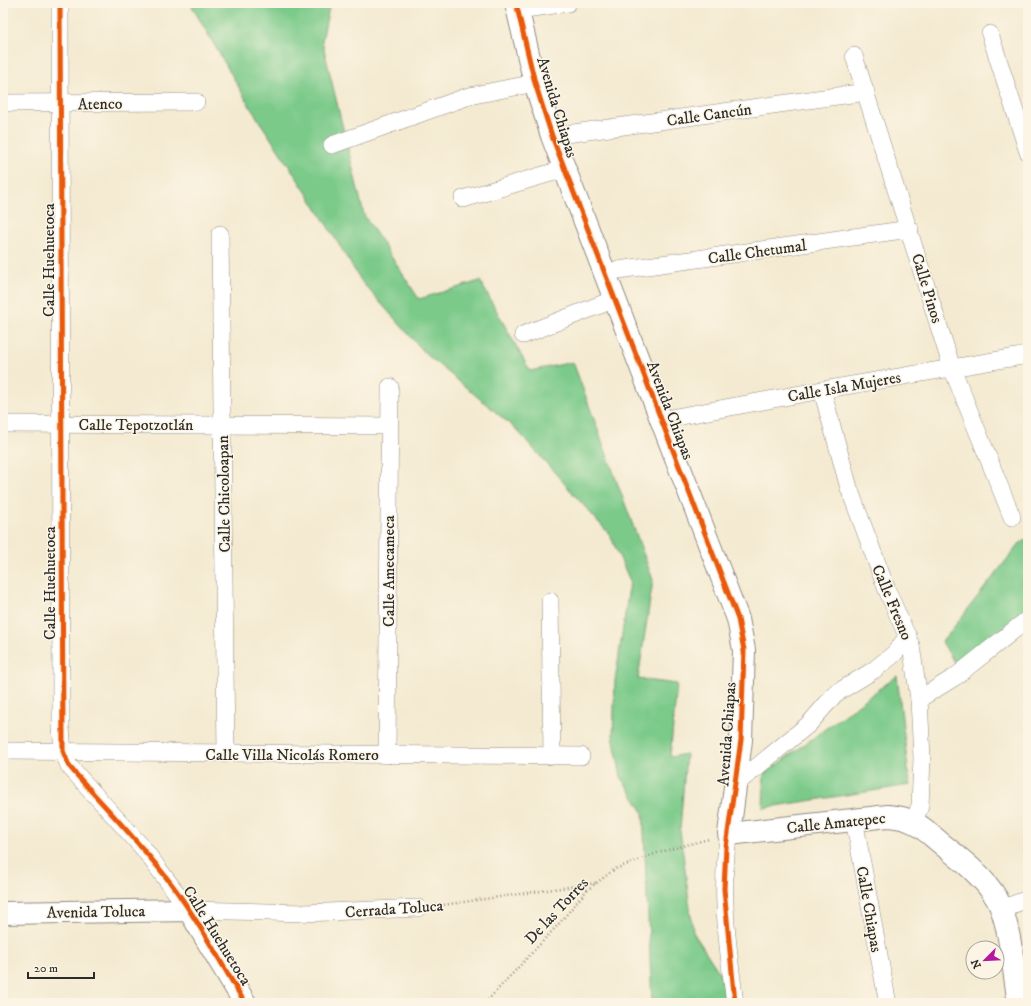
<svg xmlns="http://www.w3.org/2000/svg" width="1031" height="1006" viewBox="0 0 1031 1006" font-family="'IM FELL DW Pica',serif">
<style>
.green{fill:#7cca8a;stroke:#547a5a}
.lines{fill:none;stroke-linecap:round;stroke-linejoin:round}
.street-casing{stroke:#908a7e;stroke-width:18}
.secondary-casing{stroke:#908a7e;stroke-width:24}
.path{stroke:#908a7e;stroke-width:2.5;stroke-dasharray:1 3;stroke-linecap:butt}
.street{stroke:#fff;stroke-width:17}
.secondary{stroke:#fff;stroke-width:22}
.cycleway-casing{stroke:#fcf5e5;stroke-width:8}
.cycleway{stroke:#e8590c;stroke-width:5}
.labels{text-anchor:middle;stroke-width:3;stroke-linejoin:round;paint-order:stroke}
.street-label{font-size:16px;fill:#2b2b2b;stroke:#fcf5e5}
</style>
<rect width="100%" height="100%" fill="#fcf5e5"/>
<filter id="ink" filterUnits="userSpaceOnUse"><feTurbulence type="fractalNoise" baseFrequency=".025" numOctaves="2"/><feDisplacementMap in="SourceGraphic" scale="8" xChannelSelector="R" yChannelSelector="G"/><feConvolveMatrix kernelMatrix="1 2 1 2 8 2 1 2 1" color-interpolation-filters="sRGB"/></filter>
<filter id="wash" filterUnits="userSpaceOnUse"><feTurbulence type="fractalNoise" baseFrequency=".012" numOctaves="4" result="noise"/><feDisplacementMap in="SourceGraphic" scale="16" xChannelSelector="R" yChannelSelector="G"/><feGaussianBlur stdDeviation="0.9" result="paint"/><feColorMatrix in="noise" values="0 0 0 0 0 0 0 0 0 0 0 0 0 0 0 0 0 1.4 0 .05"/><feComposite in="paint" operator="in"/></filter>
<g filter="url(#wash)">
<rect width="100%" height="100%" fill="#f4ead1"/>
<g class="green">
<path d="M190,3h140l-8,38 42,174 55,84 61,-18 50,90 43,-9 80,218 -15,99 39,5 -7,73 16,-3 -6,76 13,102 29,45 4,26h-74l-9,-191 -22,-35 -8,-41 2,-55 15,-100 -20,-46 -94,-106 -90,-75 -64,-72 -50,-81 -60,-91z"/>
<path d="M1028,538v73l-71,56 -15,-25 77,-98z"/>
<path d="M897,676l13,109 -147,23 1,-34z"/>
</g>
</g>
<g filter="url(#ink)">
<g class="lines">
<defs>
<g id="street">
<path d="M60,3l1,725 2,23 6,15 74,82 46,62 116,3 113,-5"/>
<path d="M518,10l50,-7"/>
<path d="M990,34l38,118"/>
<path d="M854,56l98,312 60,149"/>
<path d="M3,103l193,-1"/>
<path d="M552,136l314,-44"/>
<path d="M332,145l137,-49 66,-13"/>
<path d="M463,199l101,-30"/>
<path d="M220,234l6,520"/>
<path d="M604,272l306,-43"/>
<path d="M523,335l92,-36"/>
<path d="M822,390l27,98 38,102 24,55 8,54 3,59 -2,48 -6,15"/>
<path d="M660,420l162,-30 206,-35"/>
<path d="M3,424l385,2"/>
<path d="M550,601l2,155"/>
<path d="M919,699l36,-22 73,-58"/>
<path d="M3,751l578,5"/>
<path d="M387,755l3,-368"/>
<path d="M736,784l73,-60 26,-30 39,-24 20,-16 14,-18"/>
<path d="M854,819l33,180"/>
<path d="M729,834c-10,51 -1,117 6,169"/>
<path d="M1001,909l27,-10"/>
</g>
<g id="secondary">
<path d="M516,3l19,80 17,53 186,483 6,31 -3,90 -12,94 159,-18c28,2 34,12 55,29 19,15 41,32 54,54 13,23 17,76 22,104"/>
<path d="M3,913l186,-3 56,93"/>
</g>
</defs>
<use href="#street" class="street-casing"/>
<use href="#secondary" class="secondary-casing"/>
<g class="path">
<path d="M436,906l160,-23"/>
<path d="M485,1003l72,-77 30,-36 28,-21 45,-17 49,-13"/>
</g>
<use href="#street" class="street"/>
<use href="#secondary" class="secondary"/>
<defs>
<g id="cycleway">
<path d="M60,3l3,748 6,15c35,41 74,79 106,123 26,36 47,76 70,114"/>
<path d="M516,3l19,80 17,53 186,483 6,31 -3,90 -15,107 -2,42 11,114"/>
</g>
</defs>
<use href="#cycleway" class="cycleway-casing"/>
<use href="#cycleway" class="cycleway"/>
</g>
</g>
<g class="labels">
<g class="street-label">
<text transform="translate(100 103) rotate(-1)" y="6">Atenco</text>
<text transform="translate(558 107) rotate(73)" y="6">Avenida Chiapas</text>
<text transform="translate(709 114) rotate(-8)" y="6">Calle Cancún</text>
<text transform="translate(757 251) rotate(-8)" y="6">Calle Chetumal</text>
<text transform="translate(48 260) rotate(-90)" y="6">Calle Huehuetoca</text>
<text transform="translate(928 288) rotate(73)" y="6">Calle Pinos</text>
<text transform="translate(844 386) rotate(-10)" y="6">Calle Isla Mujeres</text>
<text transform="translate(671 410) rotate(69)" y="6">Avenida Chiapas</text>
<text x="136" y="430">Calle Tepotzotlán</text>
<text transform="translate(223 494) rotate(-91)" y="6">Calle Chicoloapan</text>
<text transform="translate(388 571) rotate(-90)" y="6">Calle Amecameca</text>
<text transform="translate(49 583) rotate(-90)" y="6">Calle Huehuetoca</text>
<text transform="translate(893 602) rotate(67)" y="6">Calle Fresno</text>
<text transform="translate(726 734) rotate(-86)" y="6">Avenida Chiapas</text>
<text x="292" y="760">Calle Villa Nicolás Romero</text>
<text transform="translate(836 822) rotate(-6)" y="6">Calle Amatepec</text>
<text transform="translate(394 908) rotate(-4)" y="6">Cerrada Toluca</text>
<text transform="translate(870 909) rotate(80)" y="6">Calle Chiapas</text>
<text transform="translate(556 910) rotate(-47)" y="6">De las Torres</text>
<text transform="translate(96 911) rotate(-1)" y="6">Avenida Toluca</text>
<text transform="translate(218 935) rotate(58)" y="6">Calle Huehuetoca</text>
</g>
</g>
<rect width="1031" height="1006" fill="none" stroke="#fcf5e5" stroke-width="16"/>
<g transform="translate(985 960) rotate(246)"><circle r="19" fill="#fcf5e5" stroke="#a8a49b"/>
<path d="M0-3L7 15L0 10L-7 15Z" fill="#b5179e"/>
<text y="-6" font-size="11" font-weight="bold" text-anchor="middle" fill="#2b2b2b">N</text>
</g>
<path d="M28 972v6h66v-6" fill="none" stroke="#2b2b2b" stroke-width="2"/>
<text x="34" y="972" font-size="12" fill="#2b2b2b" stroke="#fcf5e5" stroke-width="3" paint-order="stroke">20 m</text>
</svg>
